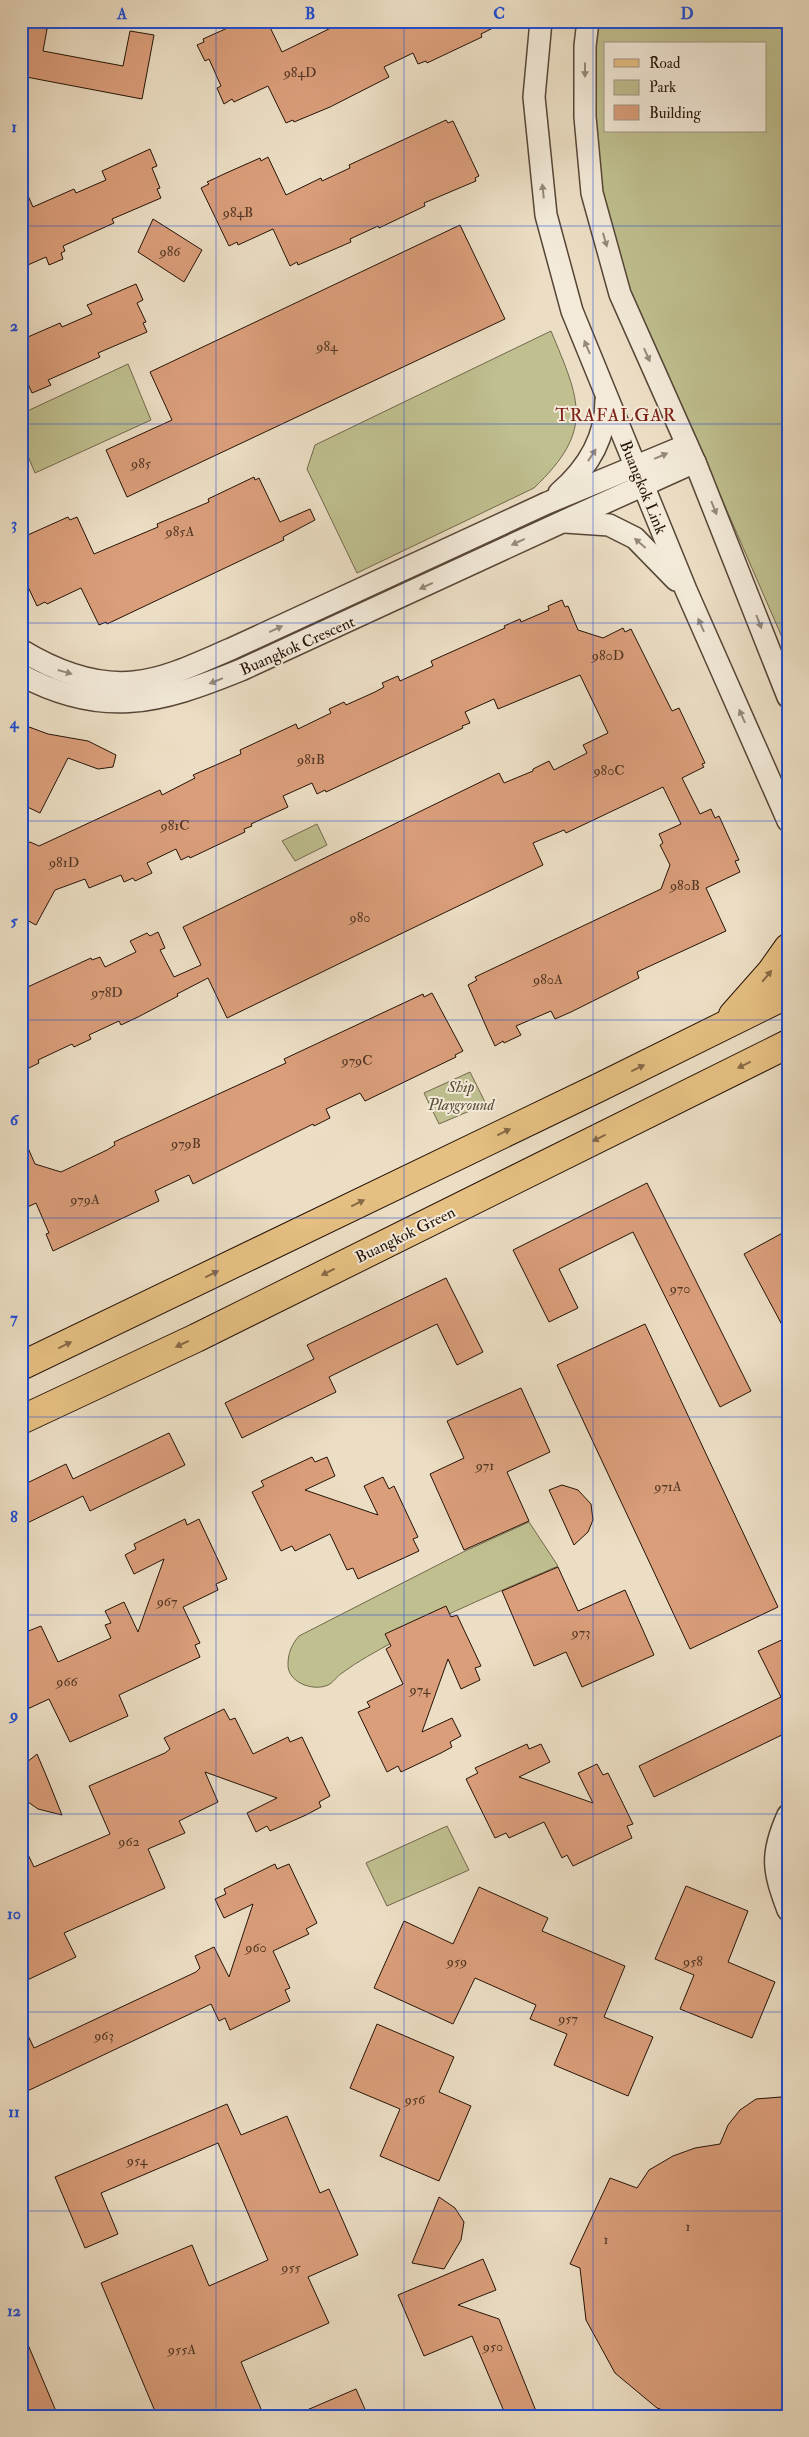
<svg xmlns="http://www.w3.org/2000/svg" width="809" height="2437" viewBox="0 0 809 2437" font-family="'IM FELL Double Pica',serif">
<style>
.green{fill:#bfbf8f;stroke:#72694c;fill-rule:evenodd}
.building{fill:#da9e7a;stroke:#251308}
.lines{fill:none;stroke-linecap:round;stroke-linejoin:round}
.minor-casing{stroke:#574637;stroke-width:24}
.major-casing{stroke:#251308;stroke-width:30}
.minor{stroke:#f3ead9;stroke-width:21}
.major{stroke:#e6bf82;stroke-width:28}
.oneway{fill:#96897b}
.oneway2{fill:#866945}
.grid{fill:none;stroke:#1d4ed8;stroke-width:1;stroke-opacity:0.55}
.labels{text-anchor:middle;stroke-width:4;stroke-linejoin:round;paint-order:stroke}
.number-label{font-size:14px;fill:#523624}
.street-label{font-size:16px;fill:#251308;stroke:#f3ead9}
.park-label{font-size:16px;font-style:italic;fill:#5b4f37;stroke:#f3ead9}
.neighbourhood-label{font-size:18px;letter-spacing:1px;fill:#7a1f14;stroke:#f3ead9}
.neatline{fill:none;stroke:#1d4ed8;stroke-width:2}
.grid-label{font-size:16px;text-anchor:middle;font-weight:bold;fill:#1d4ed8}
</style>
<rect width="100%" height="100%" fill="#ecdec4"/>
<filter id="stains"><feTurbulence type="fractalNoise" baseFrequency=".004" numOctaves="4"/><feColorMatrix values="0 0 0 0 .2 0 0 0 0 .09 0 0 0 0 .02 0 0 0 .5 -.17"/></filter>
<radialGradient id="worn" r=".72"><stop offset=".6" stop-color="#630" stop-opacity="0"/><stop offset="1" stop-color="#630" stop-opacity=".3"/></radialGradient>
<g class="green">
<path d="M591,21h197v630l-100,-230 -58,-130 -26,-92 -14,-83zM605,44h160v87h-160z"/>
<path d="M551,331c29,70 44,99 -17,157l-177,85 -50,-104 8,-24z"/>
<path d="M128,364l23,56 -116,53 -14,-34v-25z"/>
<path d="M317,824l10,21 -32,16 -13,-20z"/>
<path d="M470,1072l16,32 -47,20 -15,-31z"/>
<path d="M529,1522l29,44c-55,24 -111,47 -163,75 -18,10 -37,20 -53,32 -5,3 -9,10 -14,12 -15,7 -41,-3 -40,-21 0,-11 4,-20 11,-28l166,-85z"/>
<path d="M447,1826l22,44 -82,36 -21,-43z"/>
</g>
<g class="building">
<path d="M243,21h24l15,31 63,-31h162l-26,13 1,3 -55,26 -1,-2 -8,3 -5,-11 -29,14 5,10 -59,30 -36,15 -1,-2 -7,3 -18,-37 -34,16 -2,-3 -8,5 -7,-16 4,-2 -12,-27 -4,2 -8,-16 7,-3 -1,-3z"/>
<path d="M21,24l26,5 -4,22 80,15 7,-35 24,4 -12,64 -121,-23z"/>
<path d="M446,120l2,3 5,-2 26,55 -4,2 1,3 -52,22 1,3 -46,22 -1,-2 -28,13 1,3 -53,23 -1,-3 -7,4 -17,-37 -35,16 -1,-3 -8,4 -28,-58 8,-4 -2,-2 17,-8 36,-16 1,3 7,-4 18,38 35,-17 1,3 28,-13 -1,-3z"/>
<path d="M150,149l7,17 -5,2 8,20 -3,1 4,9 -49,21 2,4 -51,23 2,5 -4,2 2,6 -14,6 -3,-8 -25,11v-88l12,27 41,-18 2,4 30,-13 -4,-9z"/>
<path d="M153,219l49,31 -18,32 -46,-30z"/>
<path d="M460,225l45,94 -378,178 -21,-47 66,-30 -22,-48z"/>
<path d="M136,284l7,16 -6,3 9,19 -3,1 4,9 -49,21 2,4 -52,23 3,5 -19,8 -4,-9 -7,3v-47l39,-17 2,4 30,-13 -5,-9z"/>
<path d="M254,477l1,3 4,-2 21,44 30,-13 5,11 -32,17 1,3 -177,84 -1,-2 -7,3 -18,-37 -34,16 -2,-2 -8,4 -16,-34v-34l47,-21 2,3 7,-3 17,37 64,-27 -1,-3 52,-22 -1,-3z"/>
<path d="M562,600l3,7 3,-1 10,24 25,8 20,-10 2,4 6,-3 41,82 7,-3 26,55 -3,1 2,3 -22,11 18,36 11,-5 4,9 4,-2 20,44 -4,1 5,11 -34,16 20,43 -89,41 2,6 -68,34 -16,7 -4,-8 -35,15 5,9 -17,8 -1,-2 -8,5 -7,-15 -20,-46 9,-5 -2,-3 186,-88 9,-24 -10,-20 3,-2 -4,-9 22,-10 -18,-37 -97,46 -2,-3 -31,13 10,22 -316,153 -19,-40 -31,16 1,2 -40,21 -17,8 -2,-4 -30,14 2,4 -17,8 -2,-3 -34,16 1,3 -18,9v-82l70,-32 1,2 8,-3 5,10 31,-15 -6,-11 17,-8 3,3 8,-4 7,16 -5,2 14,27 27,-12 -18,-38 316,-154 5,10 29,-12v-2l16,-8 5,9 33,-17 -4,-8 25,-12 -28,-58 -82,34 -4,-10 -29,13 5,11 -8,3 1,2 -137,64 -1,-2 -8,4 -5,-11 -29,13 5,11 -37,17 1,2 -8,3 1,3 -55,26 -1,-2 -8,4 -5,-11 -29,14 5,10 -17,8 -2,-3 -9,4 -3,-7 -32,13 -4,-9 -30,11 -19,35 -15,-8v-70l9,-5 9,4 121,-56 2,5 33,-17 -2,-3 48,-21 -1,-4 56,-26 2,5 33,-16 -2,-4 15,-7 2,3 29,-13 9,-5 -2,-4 16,-7 2,5 33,-15 -2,-5 74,-33 -1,-2 16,-7 1,3 28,-12 -1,-4z"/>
<path d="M21,724l27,10 40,7 28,14 -3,12 -15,2 -30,-11 -28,55 -19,-9z"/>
<path d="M432,993l31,58 -8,4 1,2 -91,44 -5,-8 -34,16 4,9 -16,8 -1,-2 -120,60 -4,-9 -34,16 4,10 -106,50 -7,-17 3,-1 -13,-30 -15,7v-78l14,32 26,8 46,-22 8,-5 -1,-3 172,-79 -2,-4 139,-65 1,3z"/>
<path d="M647,1183l104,208 -31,16 -87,-175 -74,37 19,39 -29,14 -36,-72z"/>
<path d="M788,1230v106l-44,-82z"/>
<path d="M446,1278l37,74 -26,13 -20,-41 -108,53 7,15 -94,46 -17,-35 89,-44 -7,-14z"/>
<path d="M645,1324l133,283 -88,42 -133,-284z"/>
<path d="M521,1388l29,64 -43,20 22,49 -65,29 -34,-76 34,-16 -17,-37z"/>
<path d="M169,1433l16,32 -95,46 -7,-15 -62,30v-40l45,-22 7,15z"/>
<path d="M312,1457l3,5 12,-5 8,19 -30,14 73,25 -14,-29 19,-9 6,12 5,-3 24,51 -5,2 6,12 -61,28 -5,-11 -6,2 -17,-36 -35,17 -3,-5 -11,5 -29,-59 12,-6 -3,-5z"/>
<path d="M562,1485l16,5 13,14 2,16 -5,12 -14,13 -25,-55z"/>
<path d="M185,1519l2,6 12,-6 28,60 -11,5 2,6 -35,17 17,36 -5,2 5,12 -81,38 9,21 -58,26 -21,-43 -28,13v-78l20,-8 17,36 53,-24 -6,-13 6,-2 -6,-12 19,-9 14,30 26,-73 -30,15 -9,-19 11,-6 -2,-5z"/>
<path d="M558,1567l20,44 47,-21 29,65 -72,32 -16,-35 -32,14 -32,-75z"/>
<path d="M446,1606l5,11 6,-2 24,51 -6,2 5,12 -19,9 -13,-30 -26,73 30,-14 9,18 -11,6 2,5 -11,6 -40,19 -3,-6 -11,6 -29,-60 12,-5 -3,-5 36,-18 -17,-35 5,-3 -6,-12z"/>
<path d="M788,1637v95l-134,65 -15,-31 142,-69 -23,-46z"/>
<path d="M224,1709l6,11 5,-2 18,36 35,-17 2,5 12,-5 28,59 -11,6 2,5 -15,8 -36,16 -3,-5 -11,6 -9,-19 30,-15 -72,-26 13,30 -39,19 6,12 -37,16 17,39 -101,45 12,24 -55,26v-143l13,27 76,-33 -21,-48 76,-33 5,-4 -6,-11z"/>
<path d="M527,1744l2,5 12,-5 9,18 -31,15 74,26 -15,-30 19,-9 6,11 5,-2 25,51 -6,2 5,12 -59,28 -6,-11 -5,3 -18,-36 -35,16 -3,-5 -11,5 -29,-59 12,-6 -3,-5z"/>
<path d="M37,1754l11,26 14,35 -24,-6 -17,-12v-21l5,-13z"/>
<path d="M275,1864l2,5 12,-5 28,59 -11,6 3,5 -36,17 17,37 -5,2 5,11 -60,29 -5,-12 -6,3 -8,-17 -190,90v-73l13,27 162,-76 4,-4 -5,-12 19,-9 15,30 24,-73 -29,14 -9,-19 11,-5 -2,-5z"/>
<path d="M686,1886l62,25 -20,51 47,20 -23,56 -72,-29 14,-34 -39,-16z"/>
<path d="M479,1887l69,31 -6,13 83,35 -21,51 49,20 -25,59 -74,-31 13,-31 -37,-15 6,-14 -61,-27 -22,46 -79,-36 30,-67 49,23z"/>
<path d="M377,2024l77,33 -15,35 32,14 -32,75 -59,-25 20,-47 -50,-21z"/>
<path d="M781,2097l7,3v310l-16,6h-91l-24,-8 -42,-35 -29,-53 -6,-52 -10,-4 40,-86 27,10 12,-18 24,-14 22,-8 25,-4 8,-19 12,-15 16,-11z"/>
<path d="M227,2104l14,31 46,-19 33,77 9,-4 29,66 -50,22 21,46 -88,39 23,54h-107l-56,-133 91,-38 17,41 59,-26 -50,-117 -117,50 17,41 -33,14 -30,-71z"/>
<path d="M439,2197l16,11 9,14 -3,18 -17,29 -32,-6z"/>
<path d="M483,2259l13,31 -38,15 41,14 39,97h-32l-34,-80 -48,20 -26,-61z"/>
<path d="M21,2328l37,88h-37z"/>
<path d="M356,2389l12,27h-75z"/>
</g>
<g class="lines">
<defs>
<g id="minor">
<path d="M541,21l-7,76 12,118 26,96 114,279 102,231"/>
<path d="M588,21l-3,25v71l7,76 28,101 77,173 91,230"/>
<path d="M559,493c28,-24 47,-55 47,-93"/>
<path d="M565,522l44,3 26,13 41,42"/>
<path d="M21,650c33,20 73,36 113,32 33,-3 66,-20 97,-33l316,-146 140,-58"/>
<path d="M21,675c82,44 139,28 220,-5l321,-148 133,-60"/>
<path d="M788,1815c-18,40 -15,55 0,95"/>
</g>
<g id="major">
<path d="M733,1015l38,-43 17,-24"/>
<path d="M21,1366l579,-279 188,-93"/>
<path d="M21,1420l175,-82 592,-294"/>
</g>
</defs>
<use href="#minor" class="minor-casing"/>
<use href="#major" class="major-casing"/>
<use href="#minor" class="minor"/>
<use href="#major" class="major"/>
</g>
<defs><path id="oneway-solid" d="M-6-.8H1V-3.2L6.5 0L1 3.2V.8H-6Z" transform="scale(1.25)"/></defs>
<g class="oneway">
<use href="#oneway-solid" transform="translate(585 70) rotate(90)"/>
<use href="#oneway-solid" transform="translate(543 191) rotate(-96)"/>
<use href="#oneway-solid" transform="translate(605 240) rotate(74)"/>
<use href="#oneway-solid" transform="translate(587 347) rotate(-113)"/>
<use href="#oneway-solid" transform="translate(647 355) rotate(66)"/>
<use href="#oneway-solid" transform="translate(592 455) rotate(-57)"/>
<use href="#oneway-solid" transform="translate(661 456) rotate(-23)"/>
<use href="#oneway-solid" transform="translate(714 508) rotate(68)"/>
<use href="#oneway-solid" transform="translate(518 542) rotate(155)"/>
<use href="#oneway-solid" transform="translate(640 543) rotate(-139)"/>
<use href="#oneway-solid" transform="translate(426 586) rotate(155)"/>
<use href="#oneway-solid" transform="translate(759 622) rotate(69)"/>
<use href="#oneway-solid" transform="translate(701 625) rotate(-114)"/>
<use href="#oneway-solid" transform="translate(276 629) rotate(-25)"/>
<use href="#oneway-solid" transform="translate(65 672) rotate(16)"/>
<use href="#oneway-solid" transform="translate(216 681) rotate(158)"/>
<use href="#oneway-solid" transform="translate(742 716) rotate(-114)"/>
</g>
<g class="oneway2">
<use href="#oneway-solid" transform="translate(767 976) rotate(-50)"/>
<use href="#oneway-solid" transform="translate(744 1065) rotate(154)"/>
<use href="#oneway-solid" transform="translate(638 1068) rotate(-26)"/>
<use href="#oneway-solid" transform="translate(504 1132) rotate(-26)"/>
<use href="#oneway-solid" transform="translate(599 1138) rotate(154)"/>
<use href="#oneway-solid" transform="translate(358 1203) rotate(-26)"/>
<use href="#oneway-solid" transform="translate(328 1272) rotate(154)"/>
<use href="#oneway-solid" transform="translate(212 1274) rotate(-26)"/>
<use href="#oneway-solid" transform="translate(182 1344) rotate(155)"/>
<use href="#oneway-solid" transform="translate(65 1345) rotate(-26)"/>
</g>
<path class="grid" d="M216,21v2395M404,21v2395M593,21v2395M21,226h767M21,424h767M21,623h767M21,821h767M21,1020h767M21,1218h767M21,1417h767M21,1615h767M21,1814h767M21,2012h767M21,2211h767"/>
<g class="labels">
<g class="number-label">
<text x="300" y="77">984D</text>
<text x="238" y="217">984B</text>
<text x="170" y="256">986</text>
<text x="327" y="351">984</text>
<text x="141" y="468">985</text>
<text x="180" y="536">985A</text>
<text x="608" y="660">980D</text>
<text x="311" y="764">981B</text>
<text x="609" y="775">980C</text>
<text x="175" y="830">981C</text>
<text x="64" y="867">981D</text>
<text x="685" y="890">980B</text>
<text x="360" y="922">980</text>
<text x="548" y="984">980A</text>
<text x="107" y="997">978D</text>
<text x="357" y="1065">979C</text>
<text x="186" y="1148">979B</text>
<text x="85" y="1204">979A</text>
<text x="680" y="1293">970</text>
<text x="485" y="1470">971</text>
<text x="668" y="1491">971A</text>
<text x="167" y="1606">967</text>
<text x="581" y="1637">973</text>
<text x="67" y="1686">966</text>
<text x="420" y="1694">974</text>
<text x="129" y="1846">962</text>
<text x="256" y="1952">960</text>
<text x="457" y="1966">959</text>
<text x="693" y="1966">958</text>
<text x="568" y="2023">957</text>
<text x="104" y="2040">963</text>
<text x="415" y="2104">956</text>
<text x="137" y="2165">954</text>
<text x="688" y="2231">1</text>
<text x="606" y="2244">1</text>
<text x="291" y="2272">955</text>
<text x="493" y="2351">950</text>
<text x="182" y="2354">955A</text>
</g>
<g class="street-label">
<text transform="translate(644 487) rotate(68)" y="6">Buangkok Link</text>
<text transform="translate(297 645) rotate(-24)" y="6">Buangkok Crescent</text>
<text transform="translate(405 1234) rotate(-26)" y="6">Buangkok Green</text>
</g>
<g class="park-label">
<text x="461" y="1092">Ship<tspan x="461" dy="18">Playground</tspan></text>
</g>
<g class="neighbourhood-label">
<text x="616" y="421">TRAFALGAR</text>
</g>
</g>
<rect width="809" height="2437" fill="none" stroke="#ecdec4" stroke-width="55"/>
<rect x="604" y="42" width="162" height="90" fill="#f3ead9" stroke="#a19485"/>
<rect x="614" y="59" width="25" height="8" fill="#e6bf82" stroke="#a19485"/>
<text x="649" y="68" font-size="15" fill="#251308">Road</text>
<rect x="614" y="80" width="25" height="15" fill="#bfbf8f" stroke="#a19485"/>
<text x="649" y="92" font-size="15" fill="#251308">Park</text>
<rect x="614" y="105" width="25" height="15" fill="#da9e7a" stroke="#a19485"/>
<text x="649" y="118" font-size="15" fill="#251308">Building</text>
<rect x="28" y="28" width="754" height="2382" class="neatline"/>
<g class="grid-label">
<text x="122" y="19">A</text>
<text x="310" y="19">B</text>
<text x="499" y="19">C</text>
<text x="687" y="19">D</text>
<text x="14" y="132">1</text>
<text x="14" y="331">2</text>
<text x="14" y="529">3</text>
<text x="14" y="728">4</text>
<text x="14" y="926">5</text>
<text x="14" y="1125">6</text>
<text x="14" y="1323">7</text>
<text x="14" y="1522">8</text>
<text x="14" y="1720">9</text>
<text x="14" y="1919">10</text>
<text x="14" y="2117">11</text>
<text x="14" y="2316">12</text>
</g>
<rect width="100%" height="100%" filter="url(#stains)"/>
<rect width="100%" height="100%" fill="url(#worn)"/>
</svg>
